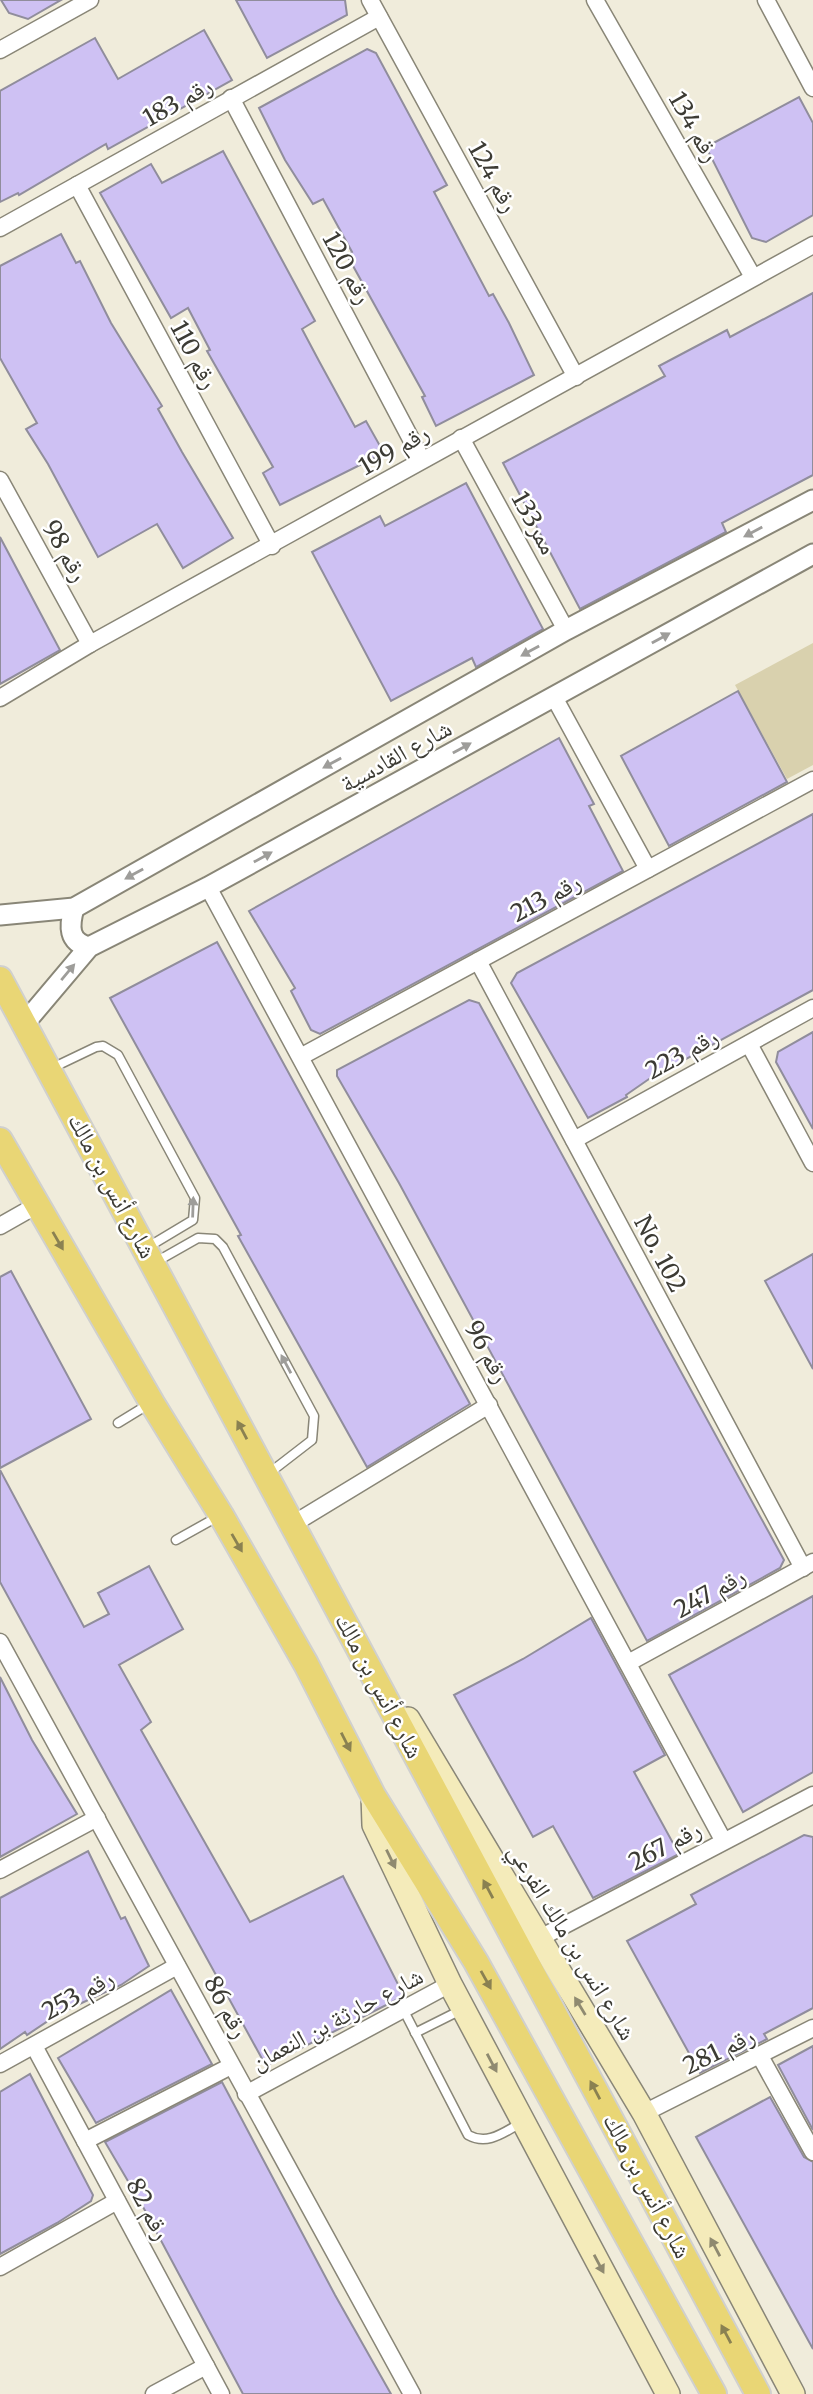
<svg xmlns="http://www.w3.org/2000/svg" width="813" height="2394" viewBox="0 0 813 2394" font-family="Merriweather,'Noto Naskh Arabic',serif">
<style>
.green{fill:#d9d1ae}
.building{fill:#cec1f3;stroke:#908d9c;stroke-width:2}
.lines{fill:none;stroke-linecap:round;stroke-linejoin:round}
.service-casing{stroke:#898677;stroke-width:11}
.minor-casing{stroke:#898677;stroke-width:19}
.tertiary-casing{stroke:#898677;stroke-width:23}
.secondary-casing{stroke:#898677;stroke-width:26}
.primary-casing{stroke:#d0d0ce;stroke-width:28}
.service{stroke:#fff;stroke-width:8}
.minor{stroke:#fff;stroke-width:16}
.tertiary{stroke:#fff;stroke-width:19}
.secondary{stroke:#f4ebba;stroke-width:23}
.primary{stroke:#e9d675;stroke-width:24}
.oneway{fill:#9e9d9a}
.oneway2{fill:#8a8151}
.oneway3{fill:#8f8a70}
.labels{text-anchor:middle;stroke-width:5;stroke-linejoin:round;paint-order:stroke}
.street-label{font-size:24px;fill:#3c3b34;stroke:#fff}
</style>
<rect width="100%" height="100%" fill="#f0ecdb"/>
<path class="green" d="M813,643v122l-26,14 -52,-94z"/>
<g class="building">
<path d="M1,0h60l-33,19 -19,-6z"/>
<path d="M236,0h109l2,15 -80,43z"/>
<path d="M204,30l28,50 -124,69 -2,-5 -87,51 -1,-2 -18,9v-111l95,-53 23,41z"/>
<path d="M367,49l9,4 71,132 -13,7 55,104 4,-2 16,29 25,52 -98,51 -14,-29 3,-1 -78,-141 5,-3 -29,-53 -10,5 -28,-44 -26,-52z"/>
<path d="M799,97l14,26v92l-47,27 -14,-4 -46,-91z"/>
<path d="M223,151l92,170 -13,8 17,32 36,66 11,-6 18,32 -104,52 -17,-32 10,-6 -66,-116 3,-1 -22,-42 -17,10 -71,-125 51,-29 11,19z"/>
<path d="M61,234l15,29 4,-2 31,62 51,83 -4,3 24,43 51,86 -50,30 -26,-44 -59,33 -50,-93 -22,-35 11,-6 -37,-65v-92z"/>
<path d="M813,293v182l-91,48 4,9 -146,77 -77,-146 162,-87 -6,-10 68,-36 3,7z"/>
<path d="M466,483l77,146 -67,38 -4,-9 -81,43 -79,-149 68,-36 5,10z"/>
<path d="M0,537l60,113 -60,34z"/>
<path d="M738,691l49,91 -118,64 -48,-90z"/>
<path d="M559,738l35,66 -5,2 34,65 -303,163 -9,-4 -20,-39 4,-3 -46,-77z"/>
<path d="M813,814v176l-164,89 -23,16 1,2 -39,21 -77,-135 6,-10z"/>
<path d="M217,942l253,462 -103,63 -129,-231 3,-1 -131,-237z"/>
<path d="M469,1000l10,3 305,557 -4,8 -133,73 -248,-458 -62,-107v-6z"/>
<path d="M813,1032v97l-37,-67 2,-10z"/>
<path d="M813,1254v115l-48,-88z"/>
<path d="M11,1271l80,148 -91,49v-191z"/>
<path d="M0,1470l84,157 25,-13 -11,-21 51,-27 34,63 -64,36 32,57 -10,8 109,192 93,-46 61,120 -138,70 -266,-484z"/>
<path d="M813,1596v176l-70,40 -74,-137z"/>
<path d="M591,1618l74,137 -31,17 45,82 -86,44 -40,-72 -20,11 -79,-142 69,-36z"/>
<path d="M0,1677l32,63 45,74 -77,43z"/>
<path d="M804,1835l9,2v171l-49,26 3,5 -67,34 -73,-132 69,-37 -5,-9z"/>
<path d="M88,1851l33,68 4,-2 24,49 -28,19 -61,28 -33,22 -2,-3 -25,17v-151z"/>
<path d="M171,1990l41,74 -116,59 -38,-65z"/>
<path d="M813,2046v84l-35,-65z"/>
<path d="M30,2074l63,121 -2,6 -34,22 -57,31v-162z"/>
<path d="M222,2082l113,213 56,99h-148l-101,-189 -37,-63z"/>
<path d="M770,2097l34,60 9,5v187l-117,-212z"/>
</g>
<g class="lines">
<defs>
<g id="service">
<path d="M50,1069l46,-22 7,-1 15,9 77,143 -2,22 -45,27"/>
<path d="M154,1263l44,-25 17,1 8,8 91,169 -2,24 -44,34"/>
<path d="M118,1423l31,-19"/>
<path d="M176,1540l43,-24"/>
<path d="M403,2009l65,126c20,11 36,-3 53,-12"/>
<path d="M415,2033l46,-23"/>
</g>
<g id="minor">
<path d="M370,0l206,377"/>
<path d="M595,0l158,277"/>
<path d="M766,0l47,88"/>
<path d="M0,50l90,-50"/>
<path d="M231,98l191,362"/>
<path d="M77,185l195,361"/>
<path d="M0,228l379,-211"/>
<path d="M461,438l105,192"/>
<path d="M0,480l90,164"/>
<path d="M554,697l94,172"/>
<path d="M0,698l90,-54 723,-399"/>
<path d="M208,887l515,953"/>
<path d="M478,961l325,607"/>
<path d="M749,1044l64,119"/>
<path d="M302,1056l511,-276"/>
<path d="M574,1140l239,-132"/>
<path d="M0,1226l37,-21"/>
<path d="M293,1524l196,-119"/>
<path d="M0,1642l412,752"/>
<path d="M628,1663l185,-101"/>
<path d="M0,1870l97,-52"/>
<path d="M540,1938l273,-143"/>
<path d="M34,2046l187,348"/>
<path d="M760,2056l53,96"/>
<path d="M0,2064l177,-98"/>
<path d="M246,2094l204,-110"/>
<path d="M644,2113l169,-85"/>
<path d="M85,2141l146,-75"/>
<path d="M0,2267l117,-66"/>
<path d="M154,2394l52,-28"/>
</g>
<g id="tertiary">
<path d="M74,908c-5,18 -6,34 15,39"/>
<path d="M0,915l74,-7 492,-278 247,-130"/>
<path d="M24,1024l65,-77 119,-60 605,-333"/>
</g>
<g id="secondary">
<path d="M408,1719l236,394 149,281"/>
<path d="M373,1795l1,30 76,159 218,410"/>
</g>
<g id="primary">
<path d="M0,979l758,1415"/>
<path d="M0,1140l152,263 69,112 85,149 67,131 103,167 238,432"/>
</g>
</defs>
<use href="#service" class="service-casing"/>
<use href="#minor" class="minor-casing"/>
<use href="#tertiary" class="tertiary-casing"/>
<use href="#secondary" class="secondary-casing"/>
<use href="#primary" class="primary-casing"/>
<use href="#service" class="service"/>
<use href="#minor" class="minor"/>
<use href="#tertiary" class="tertiary"/>
<use href="#secondary" class="secondary"/>
<use href="#primary" class="primary"/>
</g>
<defs><path id="oneway-solid" d="M-6-.8H1V-3.2L6.5 0L1 3.2V.8H-6Z" transform="scale(1.75)"/></defs>
<g class="oneway">
<use href="#oneway-solid" transform="translate(753 532) rotate(152)"/>
<use href="#oneway-solid" transform="translate(661 638) rotate(-29)"/>
<use href="#oneway-solid" transform="translate(530 651) rotate(151)"/>
<use href="#oneway-solid" transform="translate(462 748) rotate(-29)"/>
<use href="#oneway-solid" transform="translate(332 763) rotate(151)"/>
<use href="#oneway-solid" transform="translate(263 857) rotate(-29)"/>
<use href="#oneway-solid" transform="translate(134 874) rotate(151)"/>
<use href="#oneway-solid" transform="translate(68 972) rotate(-50)"/>
<use href="#oneway-solid" transform="translate(193 1207) rotate(-88)"/>
<use href="#oneway-solid" transform="translate(286 1364) rotate(-118)"/>
</g>
<g class="oneway2">
<use href="#oneway-solid" transform="translate(58 1241) rotate(60)"/>
<use href="#oneway-solid" transform="translate(242 1430) rotate(-118)"/>
<use href="#oneway-solid" transform="translate(237 1543) rotate(60)"/>
<use href="#oneway-solid" transform="translate(346 1742) rotate(63)"/>
<use href="#oneway-solid" transform="translate(488 1889) rotate(-118)"/>
<use href="#oneway-solid" transform="translate(486 1980) rotate(61)"/>
<use href="#oneway-solid" transform="translate(595 2090) rotate(-118)"/>
<use href="#oneway-solid" transform="translate(726 2334) rotate(-118)"/>
</g>
<g class="oneway3">
<use href="#oneway-solid" transform="translate(391 1859) rotate(64)"/>
<use href="#oneway-solid" transform="translate(580 2006) rotate(-121)"/>
<use href="#oneway-solid" transform="translate(492 2063) rotate(62)"/>
<use href="#oneway-solid" transform="translate(715 2247) rotate(-118)"/>
<use href="#oneway-solid" transform="translate(599 2264) rotate(62)"/>
</g>
<g class="labels">
<g class="street-label">
<text transform="translate(178 102) rotate(-29)" y="8">رقم 183</text>
<text transform="translate(694 127) rotate(60)" y="8">رقم 134</text>
<text transform="translate(493 177) rotate(61)" y="8">رقم 124</text>
<text transform="translate(347 268) rotate(62)" y="8">رقم 120</text>
<text transform="translate(194 355) rotate(62)" y="8">رقم 110</text>
<text transform="translate(394 450) rotate(-30)" y="8">رقم 199</text>
<text transform="translate(534 523) rotate(61)" y="8">ممر133</text>
<text transform="translate(65 551) rotate(61)" y="8">رقم 98</text>
<text transform="translate(396 756) rotate(-29)" y="8">شارع القادسية</text>
<text transform="translate(546 898) rotate(-28)" y="8">رقم 213</text>
<text transform="translate(682 1054) rotate(-29)" y="8">رقم 223</text>
<text transform="translate(112 1186) rotate(62)" y="8">شارع أنس بن مالك</text>
<text transform="translate(660 1254) rotate(62)" y="8">No. 102</text>
<text transform="translate(487 1352) rotate(62)" y="8">رقم 96</text>
<text transform="translate(710 1593) rotate(-29)" y="8">رقم 247</text>
<text transform="translate(379 1686) rotate(62)" y="8">شارع أنس بن مالك</text>
<text transform="translate(665 1846) rotate(-28)" y="8">رقم 267</text>
<text transform="translate(572 1942) rotate(59)" y="8">شارع انس بن مالك الفرعي</text>
<text transform="translate(78 1995) rotate(-29)" y="8">رقم 253</text>
<text transform="translate(226 2007) rotate(62)" y="8">رقم 86</text>
<text transform="translate(337 2019) rotate(-28)" y="8">شارع حارثة بن النعمان</text>
<text transform="translate(719 2051) rotate(-26)" y="8">رقم 281</text>
<text transform="translate(647 2186) rotate(62)" y="8">شارع أنس بن مالك</text>
<text transform="translate(148 2209) rotate(62)" y="8">رقم 82</text>
</g>
</g>
</svg>
